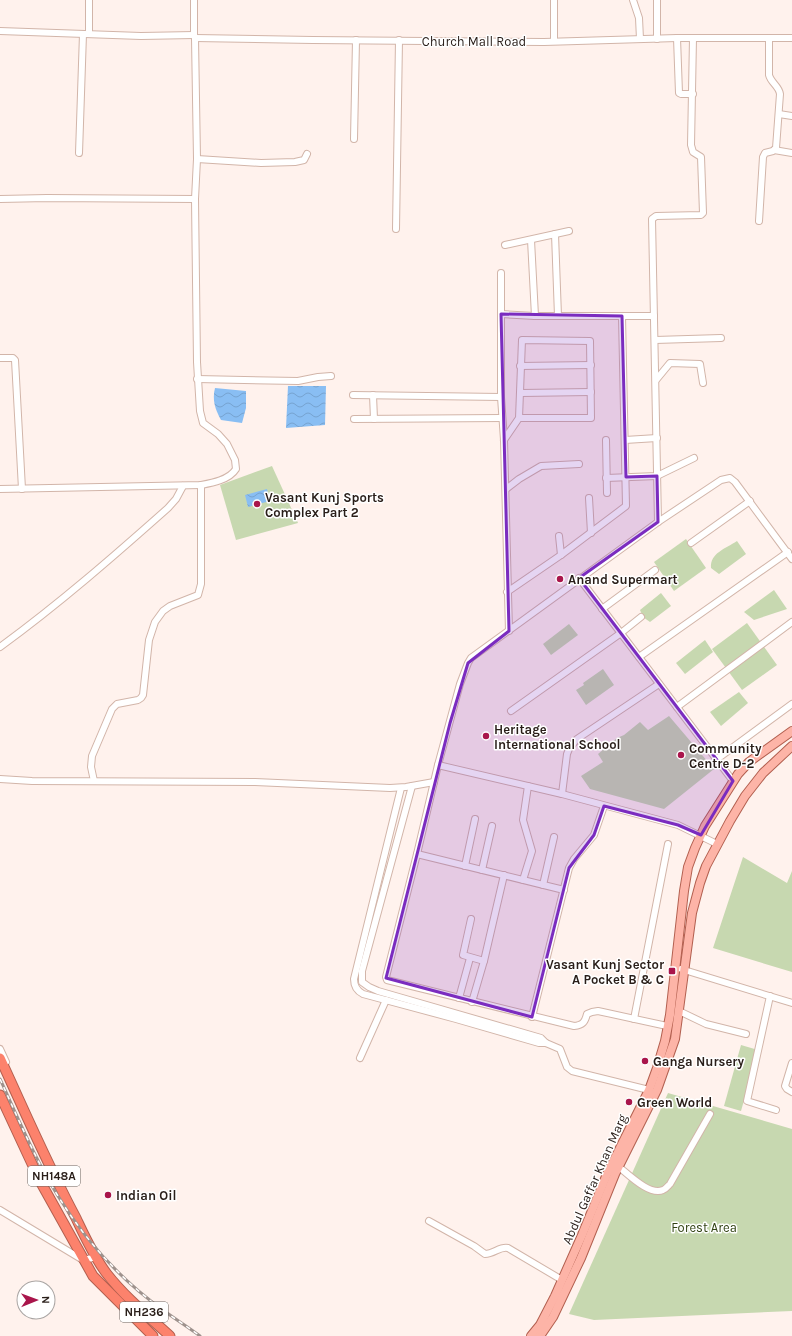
<svg xmlns="http://www.w3.org/2000/svg" width="792" height="1336" viewBox="0 0 792 1336" font-family="Karla,sans-serif">
<style>
.green{fill:#c7d8b0}
.water{fill:url(#water-waves)}
.lines{fill:none;stroke-linecap:round;stroke-linejoin:round}
.minor-casing{stroke:#d2b5a9;stroke-width:8}
.major-casing{stroke:#b25f4f;stroke-width:10}
.highway-casing{stroke:#b25f4f;stroke-width:11}
.minor{stroke:#fff;stroke-width:6}
.major{stroke:#fdb4a7;stroke-width:8}
.highway{stroke:#fc826c;stroke-width:9}
.rail-casing{stroke:#9e928d;stroke-width:3}
.rail{stroke:#fff;stroke-width:1.5;stroke-dasharray:4.5;stroke-linecap:butt}
.marked{fill:#7b2cbf;fill-opacity:0.2;stroke:#7b2cbf;stroke-width:3;stroke-linejoin:round}
.poi-dot{fill:#a9154b;stroke:#fff;stroke-width:1.5}
.labels{text-anchor:middle;stroke-width:3;stroke-linejoin:round;paint-order:stroke}
.shield{fill:#fff;stroke:#69625e;stroke-width:1}
.shield-label{font-size:12px;font-weight:bold;fill:#291e19}
.street-label{font-size:13px;fill:#291e19;stroke:#fff}
.poi-label{font-size:13px;font-weight:bold;fill:#291e19;stroke:#fff;text-anchor:start}
.park-label{font-size:13px;fill:#314213;stroke:#fff}
</style>
<defs>
<pattern id="water-waves" width="16" height="10" patternUnits="userSpaceOnUse"><rect width="16" height="10" fill="#89bef3"/><path d="M0 5q4-4 8 0t8 0" fill="none" stroke="#76a3d0"/></pattern>
</defs>
<rect width="100%" height="100%" fill="#fff2ed"/>
<g class="green">
<path d="M272,466l26,57 -62,17 -16,-55z"/>
<path d="M686,539l20,29 -32,23 -20,-29z"/>
<path d="M737,541l9,13 -27,20 -8,-6c-1,-15 14,-19 26,-27z"/>
<path d="M774,590l13,19 -33,11 -10,-8z"/>
<path d="M661,593l10,13 -21,16 -7,-5 -3,-7z"/>
<path d="M747,623l30,42 -35,25 -30,-41z"/>
<path d="M569,624l9,11 -27,20 -8,-11z"/>
<path d="M705,640l8,12 -28,22 -9,-11z"/>
<path d="M603,669l11,16 -28,20 -10,-15 8,-5 -1,-2z"/>
<path d="M739,692l9,11 -27,23 -11,-14z"/>
<path d="M669,716l45,53 -50,40 -74,-20 -9,-13 22,-14 -5,-8 19,-16 7,-3 16,-13 8,8z"/>
<path d="M743,857l44,26 5,-12v101l-79,-24z"/>
<path d="M741,1045l17,5 -17,61 -17,-5z"/>
<path d="M668,1093l124,36v182l-198,9 -25,-6z"/>
</g>
<g class="water">
<path d="M288,386h38l-1,39 -39,3z"/>
<path d="M215,388l31,3v17l-4,15 -21,-3c-6,-11 -9,-20 -6,-32z"/>
<path d="M267,489l3,12 -22,6 -3,-12z"/>
</g>
<g class="lines">
<defs>
<g id="minor">
<path d="M89,0v34"/>
<path d="M633,0l6,18 1,21"/>
<path d="M0,31l141,5 53,-1"/>
<path d="M195,38l118,2 231,2 133,-4h115"/>
<path d="M677,38l2,55 2,1h12"/>
<path d="M657,39v-39"/>
<path d="M554,41v-41"/>
<path d="M779,114l13,2"/>
<path d="M354,139l2,-99"/>
<path d="M774,150l18,3"/>
<path d="M79,153l4,-119"/>
<path d="M197,159l64,4 34,-1 9,-2 3,-6"/>
<path d="M0,199l47,-1 148,1"/>
<path d="M759,221l4,-64 2,-4 8,-2 3,-3 4,-54c-1,-8 -9,-11 -11,-19v-37"/>
<path d="M396,229l3,-189"/>
<path d="M555,234l3,82"/>
<path d="M531,240l4,76"/>
<path d="M505,245l64,-14"/>
<path d="M501,273v124l3,43 5,191"/>
<path d="M501,314l34,2h119"/>
<path d="M655,340l66,-2"/>
<path d="M0,358h13l2,2 7,129"/>
<path d="M520,366l71,-1"/>
<path d="M197,379l101,2 20,-4 13,-1"/>
<path d="M656,380l14,-17 30,1 3,19"/>
<path d="M521,393l70,-1"/>
<path d="M353,395l148,2"/>
<path d="M373,395l1,24"/>
<path d="M354,419l148,-1"/>
<path d="M504,440l15,-22 3,-78 68,1 1,77h-72"/>
<path d="M606,440l1,53"/>
<path d="M625,440l32,-2"/>
<path d="M606,478l51,-2 37,-18"/>
<path d="M0,489l201,-4c11,-2 28,-5 35,-16l-1,-9 -8,-16 -9,-10 -15,-11 -3,-12 -3,-49 -2,-163 2,-40 -2,-121 -1,-3v-35"/>
<path d="M506,489l13,-10 22,-13 38,-2"/>
<path d="M589,498l2,35"/>
<path d="M658,522l-6,-303 4,-3 45,-1 2,-2 -2,-56 -8,-5 -2,-7 2,-107"/>
<path d="M559,536l2,19"/>
<path d="M691,543l59,-42"/>
<path d="M579,578l154,203"/>
<path d="M507,592l54,-37 65,-49 -4,-190"/>
<path d="M602,609l53,-39"/>
<path d="M0,647c59,-43 114,-91 168,-139l8,-9 7,-13"/>
<path d="M639,657l149,-105"/>
<path d="M677,707l115,-85"/>
<path d="M511,711l110,-78 20,-16"/>
<path d="M717,759l75,-55"/>
<path d="M438,765l124,29 116,31 39,19"/>
<path d="M0,779l32,2 223,1 135,6 16,-1 28,-5"/>
<path d="M94,781l-3,-14 1,-11 20,-47 5,-5 21,-4 3,-2 2,-3 6,-55 6,-18 8,-11 7,-5 28,-11 3,-11v-99"/>
<path d="M412,786l-50,185v11l7,5 9,4 163,47 5,5"/>
<path d="M401,788l-47,191c0,7 3,12 9,15l93,25 83,24h7l14,6 7,18 5,4 77,19"/>
<path d="M562,794l5,-40 2,-5 8,-10 82,-55"/>
<path d="M417,854l147,36"/>
<path d="M465,866l10,-47"/>
<path d="M482,870l10,-44"/>
<path d="M523,880l9,-29 -9,-31 5,-34"/>
<path d="M543,885l11,-48"/>
<path d="M471,919l-8,36 21,6"/>
<path d="M681,969l111,34"/>
<path d="M770,996l-23,105 29,9"/>
<path d="M459,998l11,-40"/>
<path d="M472,1002l12,-41 20,-86"/>
<path d="M679,1011l27,13 40,10"/>
<path d="M532,1017l37,-149 5,-9 20,-24 10,-29"/>
<path d="M634,1019l34,-175"/>
<path d="M667,1026l-69,-15 -6,1 -5,2c-2,8 -4,11 -13,12l-187,-46 -1,-3 31,-123 21,-89 22,-81 8,-21 3,-5 187,-136 63,-42 9,-2 5,4 57,77"/>
<path d="M0,1049l6,13"/>
<path d="M360,1058l26,-58"/>
<path d="M792,1063l-7,23 2,3 5,3"/>
<path d="M619,1167c10,8 31,29 44,23 3,-1 5,-4 7,-6l40,-70"/>
<path d="M0,1210l83,50 14,-3"/>
<path d="M429,1221l45,25 11,8c9,0 15,-8 23,-6l54,32"/>
</g>
<g id="major">
<path d="M531,1336l9,-11 15,-29 27,-61 25,-61 42,-84 8,-22 8,-27 5,-26 14,-124 4,-24 7,-19 10,-22 33,-52 11,-12 43,-31"/>
<path d="M540,1336l13,-19 28,-59 34,-84 42,-84 18,-51 17,-126 8,-30 6,-17 24,-45 15,-25 18,-23 29,-27"/>
</g>
<g id="highway">
<path d="M0,1058c25,54 48,108 76,160 9,19 18,39 31,56 18,23 41,42 63,62"/>
<path d="M0,1095l40,86 53,95 60,60"/>
</g>
</defs>
<use href="#minor" class="minor-casing"/>
<use href="#major" class="major-casing"/>
<use href="#highway" class="highway-casing"/>
<use href="#minor" class="minor"/>
<use href="#major" class="major"/>
<use href="#highway" class="highway"/>
<defs>
<path id="rail" d="M0,1079c18,39 35,80 58,117 27,44 63,84 105,114 12,9 25,17 37,26"/>
</defs>
<use href="#rail" class="rail-casing"/>
<use href="#rail" class="rail"/>
</g>
<path class="marked" d="M501,314l121,2 4,161 31,-1 1,46 -79,56 154,203 -32,54 -23,-10 -74,-19 -10,29 -25,33 -37,149 -146,-39 64,-255 18,-60 41,-32z"/>
<g class="poi-dot">
<circle cx="257" cy="504" r="4"/>
<circle cx="560" cy="579" r="4"/>
<circle cx="486" cy="736" r="4"/>
<circle cx="681" cy="755" r="4"/>
<rect x="668" y="967" width="8" height="8" rx="2"/>
<circle cx="645" cy="1061" r="4"/>
<circle cx="629" cy="1102" r="4"/>
<circle cx="108" cy="1195" r="4"/>
</g>
<g class="labels">
<g class="shield">
<rect x="28" y="1166" width="52" height="20" rx="3"/>
<rect x="120" y="1302" width="48" height="20" rx="3"/>
</g>
<g class="shield-label">
<text x="54" y="1180">NH148A</text>
<text x="144" y="1316">NH236</text>
</g>
<g class="street-label">
<text x="474" y="46">Church Mall Road</text>
<text transform="translate(594 1179) rotate(-66)" y="5">Abdul Gaffar Khan Marg</text>
</g>
<g class="poi-label">
<text x="265" y="502">Vasant Kunj Sports<tspan x="265" dy="15">Complex Part 2</tspan></text>
<text x="568" y="584">Anand Supermart</text>
<text x="494" y="734">Heritage<tspan x="494" dy="15">International School</tspan></text>
<text x="689" y="753">Community<tspan x="689" dy="15">Centre D-2</tspan></text>
<text x="664" y="969" text-anchor="end">Vasant Kunj Sector<tspan x="664" dy="15">A Pocket B &amp; C</tspan></text>
<text x="653" y="1066">Ganga Nursery</text>
<text x="637" y="1107">Green World</text>
<text x="116" y="1200">Indian Oil</text>
</g>
<g class="park-label">
<text x="704" y="1232">Forest Area</text>
</g>
</g>
<g transform="translate(36 1300) rotate(89)"><circle r="19" fill="#ffffff" stroke="#a9a5a3"/>
<path d="M0-3L7 15L0 10L-7 15Z" fill="#a9154b"/>
<text y="-6" font-size="11" font-weight="bold" text-anchor="middle" fill="#291e19">N</text>
</g>
</svg>
